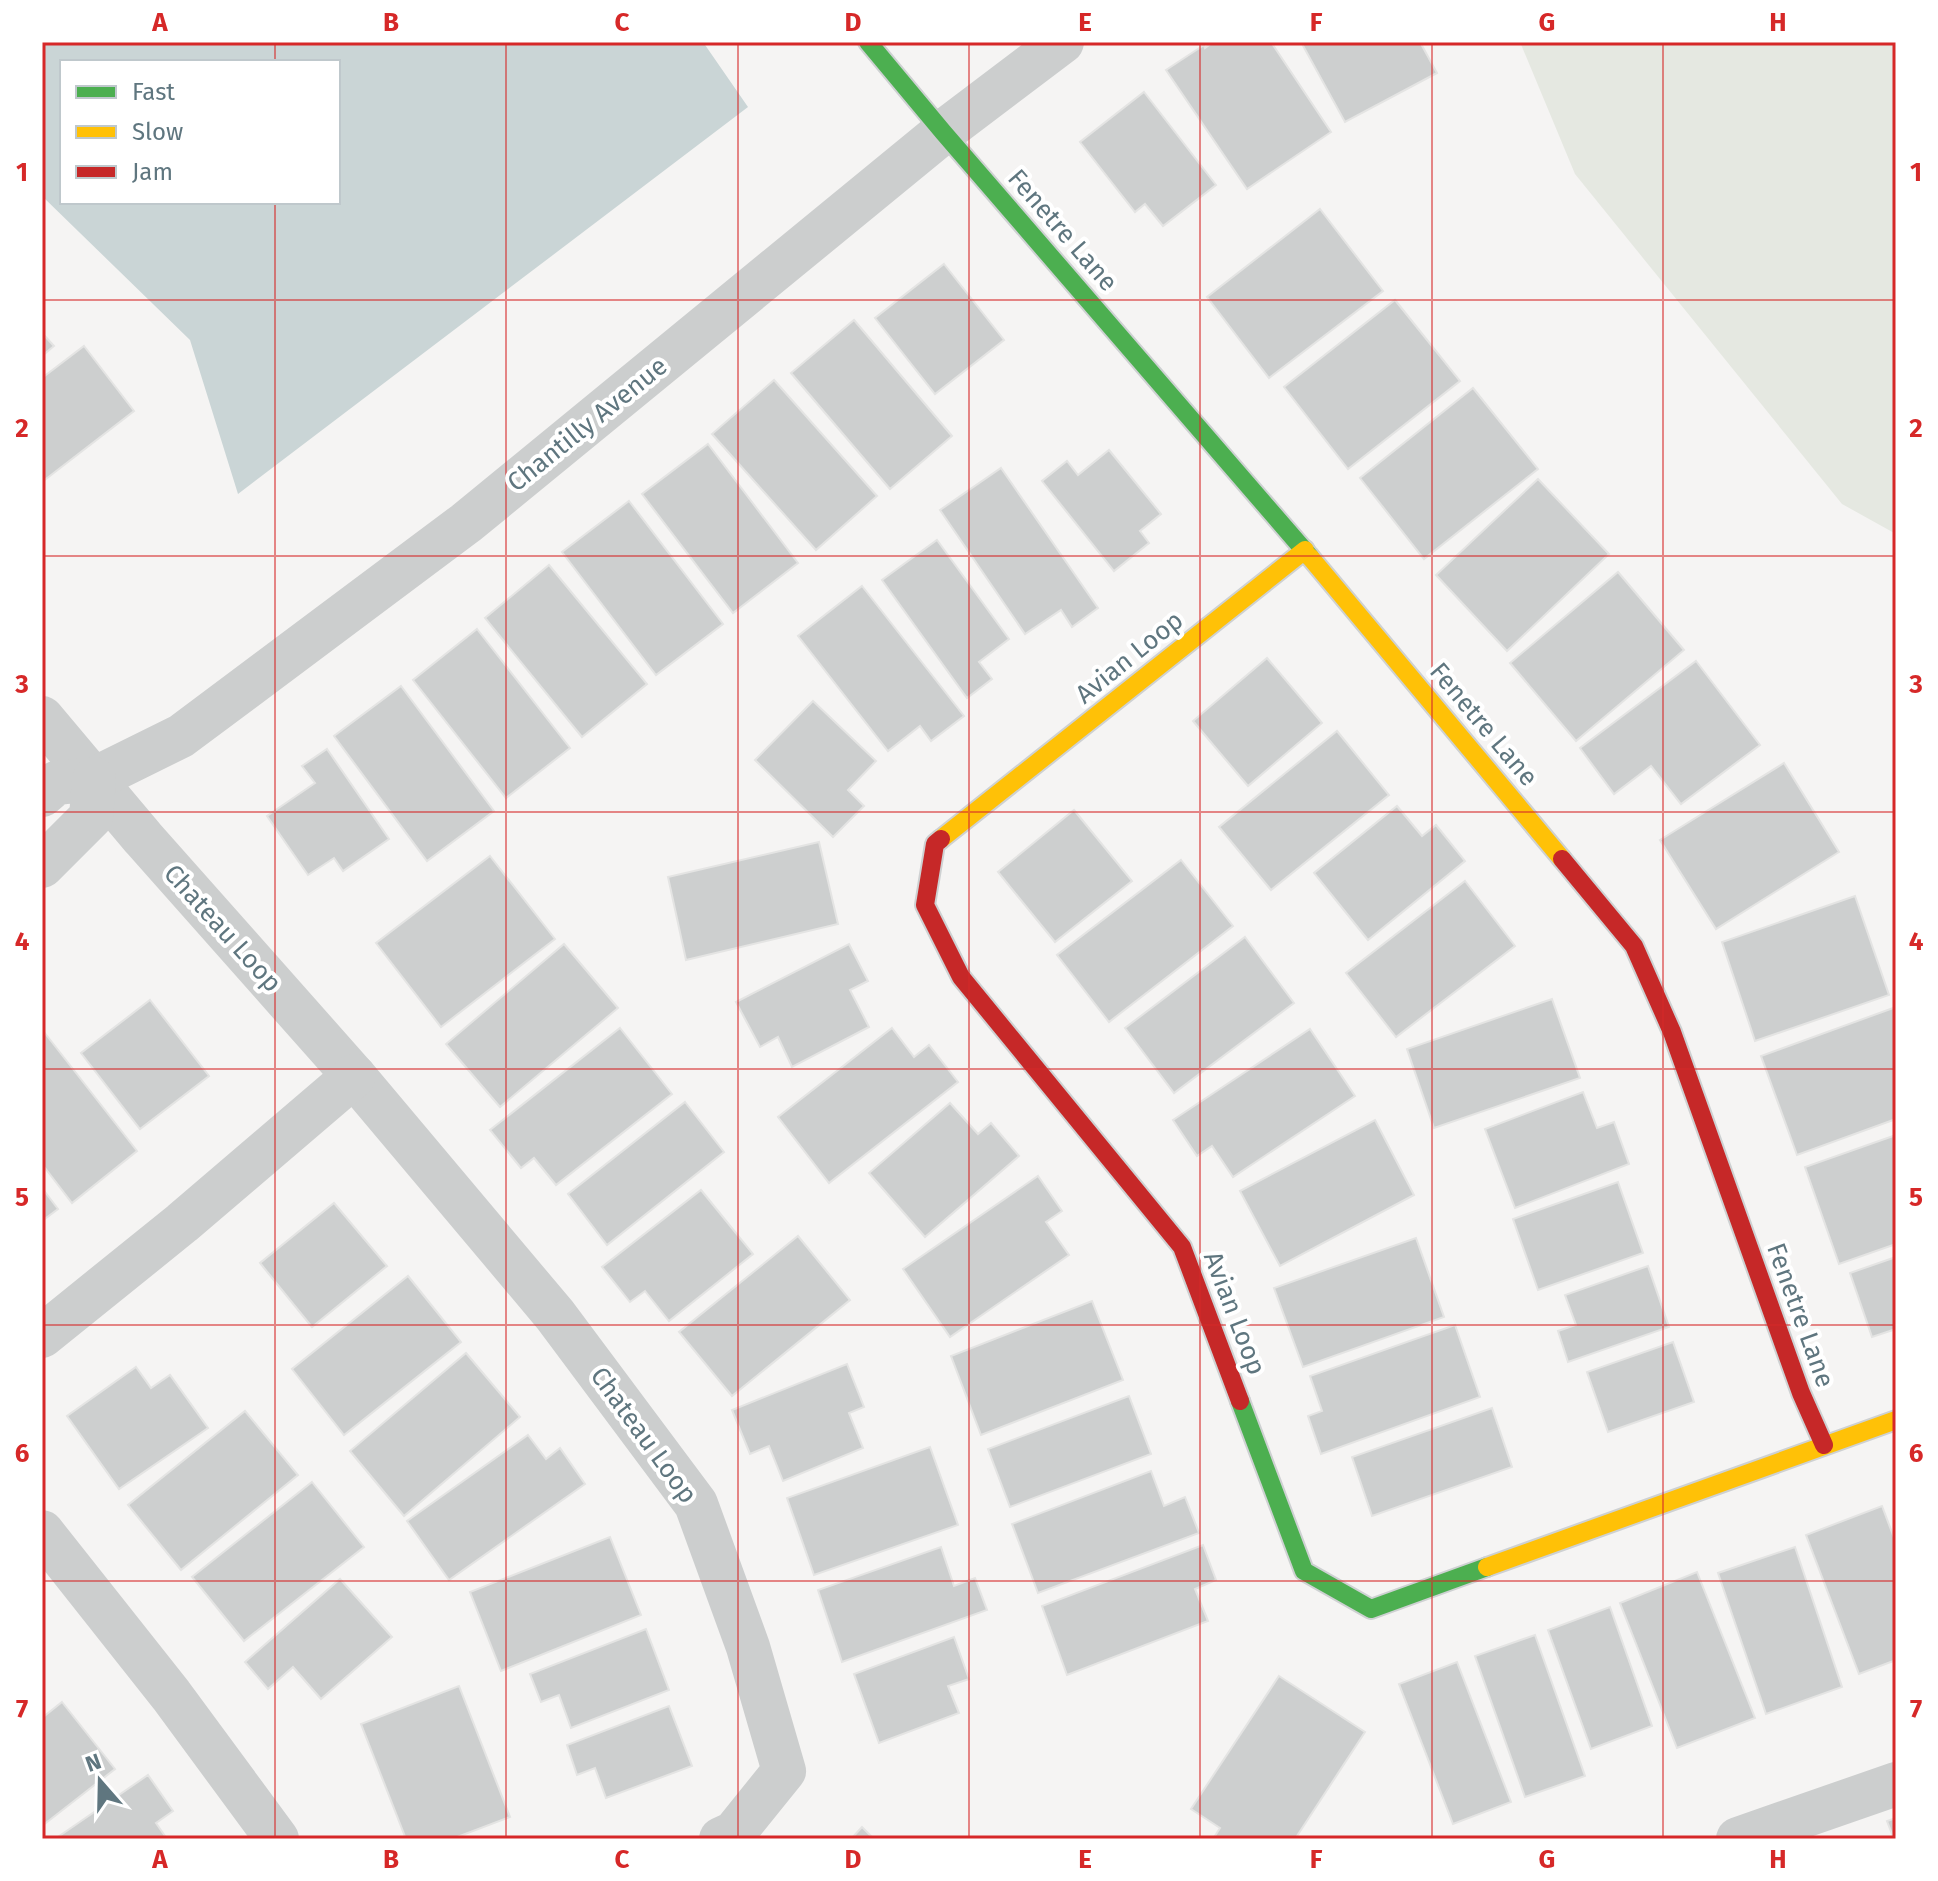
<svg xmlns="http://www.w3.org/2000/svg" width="1938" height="1881" viewBox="0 0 1938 1881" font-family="'Fira Sans',sans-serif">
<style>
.green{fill:#e5e8e1}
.water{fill:#cad5d6;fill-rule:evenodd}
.building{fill:#cdcfcf;stroke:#e4e4e3;stroke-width:2}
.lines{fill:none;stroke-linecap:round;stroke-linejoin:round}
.fast-casing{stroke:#ced1d2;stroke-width:22}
.slow-casing{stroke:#ced1d2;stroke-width:22}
.jam-casing{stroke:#ced1d2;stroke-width:22}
.street{stroke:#cccece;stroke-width:44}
.fast{stroke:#4caf50;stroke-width:18}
.slow{stroke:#ffc107;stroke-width:18}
.jam{stroke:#c62828;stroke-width:18}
.grid{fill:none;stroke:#d62828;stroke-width:2;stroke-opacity:0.55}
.labels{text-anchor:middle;stroke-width:8;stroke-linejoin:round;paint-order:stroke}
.street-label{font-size:26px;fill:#5f767f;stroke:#fff}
.neatline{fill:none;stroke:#d62828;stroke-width:3}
.grid-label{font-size:26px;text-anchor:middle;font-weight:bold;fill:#d62828}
</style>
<rect width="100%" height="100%" fill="#f5f4f3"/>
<path class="green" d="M1520,42h376v492l-54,-30 -267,-330z"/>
<path class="water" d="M42,42h661l45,65 -510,387 -48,-154 -148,-144zM62,62h276v140h-276z"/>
<g class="building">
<path d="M1213,42h58l60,90 -84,57 -81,-119 38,-25 1,3z"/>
<path d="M1301,42h119l17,31 -92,49z"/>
<path d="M1144,92l72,93 -53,41 -18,-22 -10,8 -55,-70z"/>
<path d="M1320,209l63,82 -114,87 -62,-81z"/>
<path d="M944,264l60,76 -69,54 -60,-76z"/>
<path d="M1395,300l65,81 -112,88 -64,-82z"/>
<path d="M854,320l98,116 -62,53 -99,-116z"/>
<path d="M42,333l12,13 -12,10z"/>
<path d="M84,346l50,65 -92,71v-104z"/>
<path d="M774,380l103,116 -61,54 -104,-116z"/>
<path d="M1473,388l65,81 -114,90 -64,-81z"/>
<path d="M708,444l90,119 -65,50 -91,-119z"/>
<path d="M1109,450l52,64 -21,17 9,12 -35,28 -72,-90 25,-20 11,14z"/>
<path d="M1001,468l97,140 -26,19 -11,-17 -36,24 -85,-124z"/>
<path d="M1538,479l71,75 -102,97 -71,-76z"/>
<path d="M629,501l94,123 -67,51 -94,-123z"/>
<path d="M937,540l72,99 -30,23 13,17 -25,19 -85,-118z"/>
<path d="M549,565l98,119 -65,53 -97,-119z"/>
<path d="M1618,572l66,78 -108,91 -66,-78z"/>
<path d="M862,586l102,130 -33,25 -11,-15 -32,25 -90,-115z"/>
<path d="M477,629l93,119 -64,50 -93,-118z"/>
<path d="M1267,658l55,65 -74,63 -55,-65z"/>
<path d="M1696,661l64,84 -79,59 -30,-38 -37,28 -34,-46z"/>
<path d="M401,686l93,125 -67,50 -93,-125z"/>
<path d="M813,701l63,60 -28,29 16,16 -31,31 -78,-77z"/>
<path d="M1337,731l52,64 -118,95 -52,-63z"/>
<path d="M327,749l62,90 -46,32 -9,-13 -26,17 -41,-59 48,-33 -13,-17z"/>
<path d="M1784,763l55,89 -123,77 -56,-89z"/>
<path d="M1397,806l25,30 14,-11 29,36 -97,79 -54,-67z"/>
<path d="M1074,810l58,71 -77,61 -57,-70z"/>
<path d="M819,842l19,82 -152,36 -18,-83z"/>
<path d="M490,856l65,83 -114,88 -65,-84z"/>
<path d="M1181,860l52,66 -124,96 -52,-67z"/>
<path d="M1465,881l50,65 -119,91 -50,-64z"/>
<path d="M1855,896l34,99 -134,46 -33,-99z"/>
<path d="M1245,937l49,66 -120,90 -49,-65z"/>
<path d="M564,944l54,64 -118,99 -54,-63z"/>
<path d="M849,944l19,37 -18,9 19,37 -77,40 -14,-30 -18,10 -24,-45z"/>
<path d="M1552,999l28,79 -146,50 -27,-79z"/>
<path d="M150,1000l59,76 -69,53 -59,-76z"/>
<path d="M1896,1007v112l-99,36 -36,-99z"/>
<path d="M620,1028l52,66 -116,91 -22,-27 -13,10 -31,-38z"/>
<path d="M892,1028l22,29 15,-12 29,37 -129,101 -51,-66z"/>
<path d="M1310,1029l45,67 -122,81 -21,-31 -15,10 -24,-36z"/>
<path d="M44,1032l93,119 -65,52 -30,-39v-130z"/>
<path d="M1583,1092l14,36 17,-6 15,42 -114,44 -30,-79z"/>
<path d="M685,1102l39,50 -117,93 -39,-51z"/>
<path d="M950,1103l28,31 13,-11 28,33 -94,81 -56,-64z"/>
<path d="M1375,1120l39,75 -134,71 -40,-75z"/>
<path d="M1896,1135v109l-57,20 -34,-97z"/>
<path d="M1038,1176l24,35 -16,11 23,33 -119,82 -47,-68z"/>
<path d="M1618,1182l25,71 -105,37 -25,-71z"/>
<path d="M42,1188l16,21 -16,12z"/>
<path d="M701,1190l52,64 -84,67 -24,-30 -15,11 -28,-35z"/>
<path d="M334,1203l53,63 -75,61 -52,-64z"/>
<path d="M798,1236l52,64 -118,96 -53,-64z"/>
<path d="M1416,1238l28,79 -141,50 -29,-79z"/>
<path d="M1896,1257v72l-24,8 -22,-64z"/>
<path d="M1648,1266l21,61 -101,35 -10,-31 18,-6 -11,-30z"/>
<path d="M408,1276l53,66 -117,93 -52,-66z"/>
<path d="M1092,1301l31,79 -142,55 -30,-79z"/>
<path d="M1455,1325l25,72 -159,57 -13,-38 14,-5 -12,-35z"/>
<path d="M1673,1342l21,60 -86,30 -21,-60z"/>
<path d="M466,1353l54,64 -116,99 -54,-65z"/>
<path d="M847,1364l17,43 -15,6 14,35 -80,33 -14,-35 -19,8 -18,-44z"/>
<path d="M136,1367l15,21 19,-13 38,53 -89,61 -52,-73z"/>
<path d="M1129,1396l22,58 -141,53 -22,-58z"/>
<path d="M1492,1408l20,59 -140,49 -20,-59z"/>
<path d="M245,1411l53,64 -117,95 -53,-65z"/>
<path d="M528,1435l18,24 14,-11 25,36 -136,96 -42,-59z"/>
<path d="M930,1447l28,78 -144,50 -27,-77z"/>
<path d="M1151,1471l13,35 21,-9 14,36 -161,60 -26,-69z"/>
<path d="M312,1482l52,65 -120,94 -52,-64z"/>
<path d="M1882,1506l14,37v117l-37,14 -53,-139z"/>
<path d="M610,1537l31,78 -140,56 -31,-79z"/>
<path d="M1203,1545l13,35 -21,9 13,32 -141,54 -25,-69z"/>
<path d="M941,1547l13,39 21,-8 12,32 -145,52 -24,-72z"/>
<path d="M1795,1547l47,140 -76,27 -48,-141z"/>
<path d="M1697,1572l58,146 -78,30 -57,-145z"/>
<path d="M340,1579l52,58 -71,62 -28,-32 -25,22 -23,-27z"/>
<path d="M1610,1607l42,119 -61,23 -43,-119z"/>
<path d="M646,1629l23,61 -98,38 -12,-33 -18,7 -11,-28z"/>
<path d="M1535,1635l50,141 -60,21 -50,-141z"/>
<path d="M954,1637l15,42 -21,7 11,27 -80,30 -25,-69z"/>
<path d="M1457,1662l54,140 -58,22 -54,-140z"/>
<path d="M1279,1676l86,56 -70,107h-82l7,-11 -29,-19z"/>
<path d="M459,1686l51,131 -58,22h-46l-45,-115z"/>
<path d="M62,1702l53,67 -73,57v-108z"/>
<path d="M669,1706l23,60 -86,32 -11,-30 -18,7 -10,-30z"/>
<path d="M148,1775l25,36 -17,12 11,16h-112z"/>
<path d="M1896,1818v21h-2l-7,-18z"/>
<path d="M862,1827l12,12h-23z"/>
</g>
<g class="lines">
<defs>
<g id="fast">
<path d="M868,42l75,90 367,425"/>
<path d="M1240,1401l64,170 67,38 116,-42"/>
</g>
<g id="slow">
<path d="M1310,557l252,302"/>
<path d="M941,839l364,-289"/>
<path d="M1487,1567l409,-147"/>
</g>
<g id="jam">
<path d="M941,839l-6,5 -10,61 36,72 221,270 58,154"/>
<path d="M1562,859l72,87 38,86 129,361 23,52"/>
</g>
</defs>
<use href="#fast" class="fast-casing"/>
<use href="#slow" class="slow-casing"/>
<use href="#jam" class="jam-casing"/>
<g class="street">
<path d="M42,718l101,120 211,238 201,239 141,189 52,143 36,124 -50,62 -13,6"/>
<path d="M42,795l14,-12 38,-4 87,-43 285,-213 477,-391 119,-90"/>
<path d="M42,866l49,-49 3,-38"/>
<path d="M42,1336l140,-113 172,-147"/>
<path d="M42,1532l129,163 106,144"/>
<path d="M1738,1839l158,-55"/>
</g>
<use href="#fast" class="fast"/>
<use href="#slow" class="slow"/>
<use href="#jam" class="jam"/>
</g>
<path class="grid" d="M275,42v20M506,42v1797M738,42v1797M969,42v1797M1200,42v1797M1432,42v1797M1663,42v1797M275,202v1637M42,300h1854M42,556h1854M42,812h1854M42,1069h1854M42,1325h1854M42,1581h1854"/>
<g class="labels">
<g class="street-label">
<text transform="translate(1063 230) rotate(49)" y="9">Fenetre Lane</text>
<text transform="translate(587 424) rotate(-39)" y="9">Chantilly Avenue</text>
<text transform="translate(1129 657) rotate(-39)" y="9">Avian Loop</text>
<text transform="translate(1484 724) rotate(50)" y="9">Fenetre Lane</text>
<text transform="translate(223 928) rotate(48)" y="9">Chateau Loop</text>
<text transform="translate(1235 1313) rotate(69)" y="9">Avian Loop</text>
<text transform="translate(1801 1315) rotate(70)" y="9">Fenetre Lane</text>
<text transform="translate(644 1435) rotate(54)" y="9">Chateau Loop</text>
</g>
</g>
<rect width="1938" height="1881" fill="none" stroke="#ffffff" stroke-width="88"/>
<rect x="60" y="60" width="280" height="144" fill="#ffffff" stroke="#bfc8cc" stroke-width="2"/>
<rect x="76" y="86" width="40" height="12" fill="#4caf50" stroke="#bfc8cc" stroke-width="2"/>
<text x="132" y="100" font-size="24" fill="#5f767f">Fast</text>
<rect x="76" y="126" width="40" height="12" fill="#ffc107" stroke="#bfc8cc" stroke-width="2"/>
<text x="132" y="140" font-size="24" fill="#5f767f">Slow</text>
<rect x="76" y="166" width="40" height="12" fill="#c62828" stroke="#bfc8cc" stroke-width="2"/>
<text x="132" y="180" font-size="24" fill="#5f767f">Jam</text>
<g transform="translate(100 1781) rotate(340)" stroke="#ffffff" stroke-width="6" paint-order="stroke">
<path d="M0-6L14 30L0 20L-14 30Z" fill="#5f767f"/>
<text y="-12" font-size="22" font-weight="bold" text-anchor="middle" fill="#5f767f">N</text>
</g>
<rect x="44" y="44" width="1850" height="1793" class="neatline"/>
<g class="grid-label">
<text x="160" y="31">A</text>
<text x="391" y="31">B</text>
<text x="622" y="31">C</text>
<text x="853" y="31">D</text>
<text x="1085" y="31">E</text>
<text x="1316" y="31">F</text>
<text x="1547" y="31">G</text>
<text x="1778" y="31">H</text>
<text x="22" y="181">1</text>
<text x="1916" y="181">1</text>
<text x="22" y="437">2</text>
<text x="1916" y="437">2</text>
<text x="22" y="693">3</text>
<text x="1916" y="693">3</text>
<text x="22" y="950">4</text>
<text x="1916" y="950">4</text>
<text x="22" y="1206">5</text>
<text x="1916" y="1206">5</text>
<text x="22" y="1462">6</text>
<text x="1916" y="1462">6</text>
<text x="22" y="1718">7</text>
<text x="1916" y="1718">7</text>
<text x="160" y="1868">A</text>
<text x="391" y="1868">B</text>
<text x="622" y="1868">C</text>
<text x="853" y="1868">D</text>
<text x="1085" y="1868">E</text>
<text x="1316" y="1868">F</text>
<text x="1547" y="1868">G</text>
<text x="1778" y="1868">H</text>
</g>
</svg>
